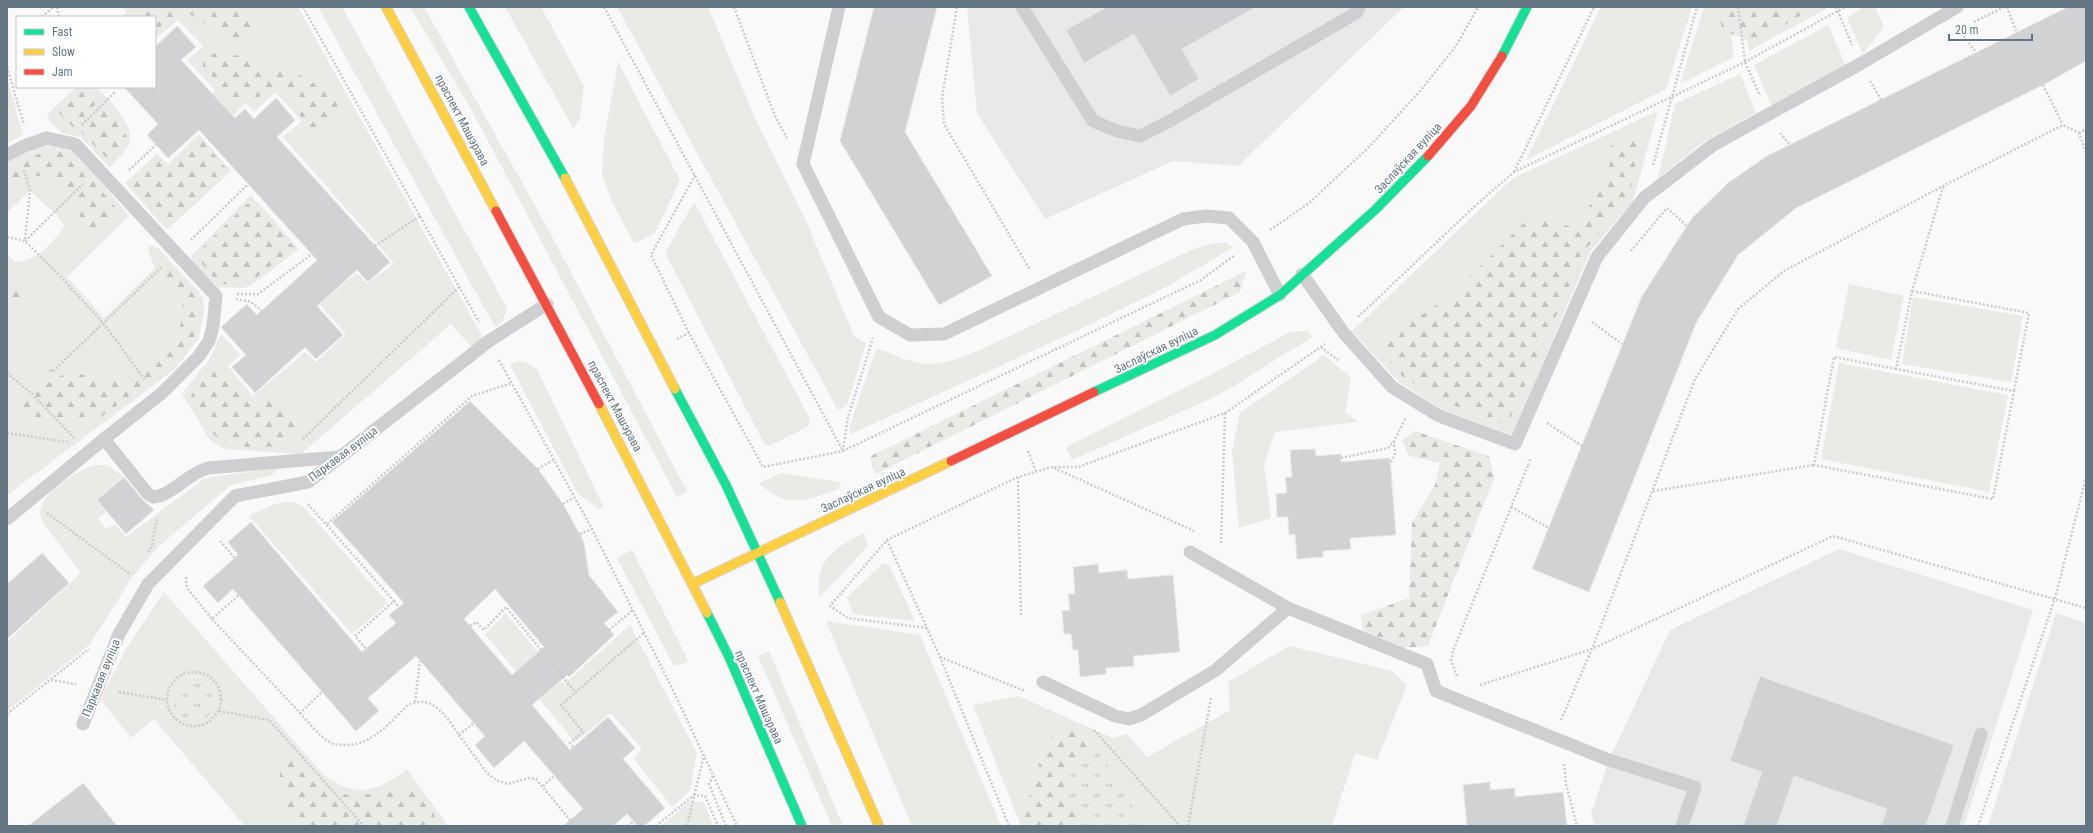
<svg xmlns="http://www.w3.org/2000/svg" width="2093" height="833" viewBox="0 0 2093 833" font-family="'Roboto Condensed',sans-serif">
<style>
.built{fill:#e8e9e9}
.grass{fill:#e8ebe6;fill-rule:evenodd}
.forest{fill:url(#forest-firs)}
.park{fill:url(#park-tufts)}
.building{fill:#d0d2d3;stroke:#e8e8e8;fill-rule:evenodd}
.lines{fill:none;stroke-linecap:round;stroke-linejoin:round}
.fast-casing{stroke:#d5d6d7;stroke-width:11}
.slow-casing{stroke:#d5d6d7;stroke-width:11}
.jam-casing{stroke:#d5d6d7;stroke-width:11}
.path{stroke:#cbcccd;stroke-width:2.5;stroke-dasharray:2 2;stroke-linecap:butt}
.lane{stroke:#cecfd0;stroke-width:13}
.fast{stroke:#16e098;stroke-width:9}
.slow{stroke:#ffcf43;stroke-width:9}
.jam{stroke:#f24e42;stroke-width:9}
.labels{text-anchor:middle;stroke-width:4;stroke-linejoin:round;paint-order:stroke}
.street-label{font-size:12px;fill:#657683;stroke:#fff}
</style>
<defs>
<pattern id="forest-firs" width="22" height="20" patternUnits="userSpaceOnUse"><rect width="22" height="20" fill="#e8ebe6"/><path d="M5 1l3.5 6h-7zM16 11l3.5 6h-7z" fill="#c0c3c0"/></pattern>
<pattern id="park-tufts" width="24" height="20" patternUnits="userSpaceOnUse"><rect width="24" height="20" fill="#e8ebe6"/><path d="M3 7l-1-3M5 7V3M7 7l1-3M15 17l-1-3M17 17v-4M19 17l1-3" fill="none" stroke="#c0c3c0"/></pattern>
</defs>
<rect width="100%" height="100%" fill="#f9f9f9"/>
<g class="built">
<path d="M967,7h437l-166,159 -65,-5 -128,58 -68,-106z"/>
<path d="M1839,549l194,61 -69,216h-369l-4,-12 18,-54 61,-130z"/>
<path d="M2056,613l30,10v203h-98z"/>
</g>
<g class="grass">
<path d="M122,7h176l187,334 -13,7 -21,-24 -150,130 -77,-5 -14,-9 -28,-46 28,-36 11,-24 19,21 -12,11 25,30 52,-44 11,10 30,-28 -27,-30 38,-31 10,11 27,-21 -111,-126 19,-16 -27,-29 -21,20 -9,-9 -14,15 -20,-23 4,-5 -28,-30 16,-14 -25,-26 -23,19v-22h-35l7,-5z"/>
<path d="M318,7h24l165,301 -5,14 -7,5z"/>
<path d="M410,7h14l125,224 138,260 -10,6 -206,-388z"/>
<path d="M505,7h36l43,79 -4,33 -7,9z"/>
<path d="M617,7h91l47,111 51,103 48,115 12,7 -19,63 -9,4z"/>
<path d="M1601,7h91l-26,82 -140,71z"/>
<path d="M1704,7h24l6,50 -54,27z"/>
<path d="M1744,7h82v2l-77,42z"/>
<path d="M1863,7h12l9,20 -21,27 -16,-36z"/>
<path d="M1828,25l18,41 -74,41 -18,-42z"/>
<path d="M618,62l62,118 -25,53 -21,11 -23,-44 -9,-26 2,-34z"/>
<path d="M1740,74l16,39 -54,30 -44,35 17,-74z"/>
<path d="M7,77l16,58 -16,8z"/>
<path d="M77,87h20c11,13 40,39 32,57 -4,8 -13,16 -19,24l-29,-31 -19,-4 -12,-12 -3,-7z"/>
<path d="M1658,111l-25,90 -43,51 -78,184 -68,-25 -45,-29 -47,-51 161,-153z"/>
<path d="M199,134l32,37 -64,59 -42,-47 32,-29 11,10z"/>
<path d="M48,145l25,3 56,68 -62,61 37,41 51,-50 -7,-18 2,-5 8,3 40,43 5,8 1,12 -5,27 -24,31 -168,126v-241l8,8c26,-3 35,-17 50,-36l-10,-13 -25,-22 -23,21v-52l16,-8z"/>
<path d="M251,195l48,54 -47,36 -9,3 -26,-1 -24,-25 -2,-6z"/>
<path d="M694,202l115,215v9l-40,20 -4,-1 -100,-192z"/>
<path d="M1215,243h11l8,4 -68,40 -94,46 -221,101 -2,-6 27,-79c13,2 23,9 35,12 25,8 46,-2 69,-11l205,-97 20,-8z"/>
<path d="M1849,284l55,12 -13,64 -55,-12z"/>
<path d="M1913,297l110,19 -12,66 -109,-18z"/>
<path d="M1308,331l4,6 -93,58 -147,65 -6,-13 142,-71 82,-44z"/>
<path d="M1324,355l27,23 -6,34 13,10 -83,10 -11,33 7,53 -32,10 -7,-76 8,-39z"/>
<path d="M517,361l8,1 12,7 66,137 -4,3 -21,-15 -68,-129z"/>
<path d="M1839,363l169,32 -19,97 -168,-33z"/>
<path d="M96,465h12l15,11 -27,24 10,12 -8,6 8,11 9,-5 11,13 79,-59 74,-10 -7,7 -41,10 -72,61 -26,30 -43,68 -83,67v-69l74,-69 -39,-52c-2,-6 -3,-12 1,-18 6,-14 38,-35 53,-38z"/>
<path d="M781,473l58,9 2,6c-34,12 -53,23 -82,-5z"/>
<path d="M283,502h10l10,4 85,97 -36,31 -103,-118 18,-9z"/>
<path d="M864,533l4,13 -49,52c-4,-38 14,-50 45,-65z"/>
<path d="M632,550l53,104 3,8 -14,4 -57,-108z"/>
<path d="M883,563l6,2 26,56 -62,-7 -6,-17z"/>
<path d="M164,592l160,183c33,24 52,17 83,-6l41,57h-203l-91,-107 -23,19 -30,-38 2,-7 25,-47zM197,676l-4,45c-10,-2 -26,-14 -20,-27 3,-6 11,-12 15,-17z"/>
<path d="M506,613l58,71 66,-59 67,128 -7,38 -18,16 -38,-48 8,-10 -31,-36 -36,29 -90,-108z"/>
<path d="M826,621l94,14 81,191h-89z"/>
<path d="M1289,646l103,25 15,14 -30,75 -22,-7 -23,73h-311l-48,-121 45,-9 95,42 14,-4 20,23 83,-47 -2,-28z"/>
<path d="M769,651l74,175h-11l-74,-170z"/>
<path d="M690,801l14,1 9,24h-52z"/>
</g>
<g class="forest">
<path d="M129,7h118l7,16v15l-27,2 -35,-25h-12l-25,15v-13h-16v-2z"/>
<path d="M1718,7h97l-61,36 -32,-13z"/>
<path d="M221,52l32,7 5,11 13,4 7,-9 17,6 16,12 11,-2 12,8 4,21 -1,10 -13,6 -20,2c-3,-18 -15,-31 -30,-42l-19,14 -17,1 -6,4 -8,-8 -8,-16 -13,-15v-10z"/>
<path d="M80,87h5l16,11 -27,30 -17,-17z"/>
<path d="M106,106l21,31 -18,23 -28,-28z"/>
<path d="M1642,131l-13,67 -43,51 -79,176 -60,-22 -44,-26 -26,-32 73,-49 80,-79 43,10 36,-47 1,-33z"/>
<path d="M200,138l28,32 -61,55 -38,-42 29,-25 12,11z"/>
<path d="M50,150l21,4 51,61 -23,20 -15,-12 -19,-34 -12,-12 -18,-1 -28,12v-22z"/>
<path d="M252,199l42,48 -37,30 -19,7h-19l-24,-29z"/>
<path d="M171,268l18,19 8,14 1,9 -4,30 -18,19 -20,18 -58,42 -51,3 -17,-6 -12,-10 5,-12 15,-5 31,-18 18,5 13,9 30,-9 41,-32 9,-16 3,-23 -19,-29z"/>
<path d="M1246,271l-6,21 -364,182 -4,-7 -1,-11z"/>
<path d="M7,277l15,15 -5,14 -7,7 -3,-3z"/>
<path d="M218,363l35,43 17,-17 27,40 -20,18c-17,-1 -40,3 -55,-6 -13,-7 -24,-32 -31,-46z"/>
<path d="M1415,431l74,25 5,22 -66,168 -22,2 -43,-17 -2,-16 48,-17 3,-75 23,-38 5,-22 -31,-7 -7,-16z"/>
<path d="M1063,728l21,6 10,6 -2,13 -31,19 17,52 3,2h-52l-5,-12 22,-73z"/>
<path d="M290,757l11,14 46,24 39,-2 23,-6c13,7 31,22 24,39h-132c-16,-7 -32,-61 -11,-69z"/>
</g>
<g class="park">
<circle cx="194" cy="699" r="22"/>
<path d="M1099,751l46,75h-64l-17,-40 4,-15z"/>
</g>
<g class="building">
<path d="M874,7h63l-32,125 87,144 -53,29 -99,-164z"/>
<path d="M1107,7h149l-74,42 17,30 -29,17 -36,-62 -50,29 -18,-33z"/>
<path d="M2068,7h18v54l-43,24 -247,123 -58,47 -42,68 -107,269 -57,-23 110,-273 50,-78 36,-35 39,-27z"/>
<path d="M177,26l19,21 -15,13 54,58 10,-9 9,10 22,-21 19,22 -18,17 113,125 -22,20 -11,-12 -40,36 26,29 -27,24 -11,-12 -50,46 -23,-26 14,-12 -25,-28 26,-23 10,11 60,-55 -118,-130 -31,28 -21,-23 11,-11 -34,-37h31v-40z"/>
<path d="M470,401l68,68 25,35 21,38 5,33 29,37 -14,11 10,12 -45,42 -2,-2 -35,30 38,45 38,-33 27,31 -12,11 42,49 -21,18h-6l-11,-12 -14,12h-50l20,-17 -31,-36 -28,-32 -30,27 -19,-23 10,-9 -69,-80 -48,42 11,13 -23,20 -123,-142 -15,14 -15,-17 35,-31 -10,-13 23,-20 111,130 34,-29 -7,-8 15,-12 -72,-81zM495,589l49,58 -32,28 -48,-56z"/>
<path d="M1315,449l1,7 25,-2v8l49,-4 6,77 -46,3 1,11 -28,2v6l-26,2 -2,-25 -6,1 -1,-18h-11l-1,-23 11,-1 -2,-16h7l-2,-27z"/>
<path d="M124,477l18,22 12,11 -28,24 -29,-34z"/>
<path d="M42,553l27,30 -62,56v-55z"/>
<path d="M1098,564l1,9 28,-3 1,9 45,-4 7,77 -47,4 1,10 -28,2v6l-26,3 -2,-27h-5l-2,-16h-7l-2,-23 8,-1 -2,-16h7l-2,-27z"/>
<path d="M1760,676l194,69 -28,81h-45l6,-17 -93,-33 -17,50h-34l19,-54 -32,-11z"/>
<path d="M1490,782v8l25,-2v9l48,-5 4,34h-100l-4,-41z"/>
<path d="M83,783l34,43h-89z"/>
</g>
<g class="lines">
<defs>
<g id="fast">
<path d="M469,7l96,171"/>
<path d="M1502,56l25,-49"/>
<path d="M675,389l51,96 54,117"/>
<path d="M1094,392l121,-57 65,-40 95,-85 53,-54"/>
<path d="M707,613l22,44 73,169"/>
</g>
<g id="slow">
<path d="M386,7l110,204"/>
<path d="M565,178l110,211"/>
<path d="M599,404l108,209"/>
<path d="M692,584l259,-123"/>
<path d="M780,602l99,224"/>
</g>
<g id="jam">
<path d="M1428,156l43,-50 31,-50"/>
<path d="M496,211l103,193"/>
<path d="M951,461l143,-69"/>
</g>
</defs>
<use href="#fast" class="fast-casing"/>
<use href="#slow" class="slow-casing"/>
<use href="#jam" class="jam-casing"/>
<g class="path">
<path d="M57,7l2,10"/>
<path d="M303,7l176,315"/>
<path d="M604,7l239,444"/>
<path d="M734,7l41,109 12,22"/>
<path d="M957,7l-15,91 2,26 86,146"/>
<path d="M1738,7l7,55 15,34"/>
<path d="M1836,7l16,38"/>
<path d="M2007,7l9,24"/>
<path d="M42,17l11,-10"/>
<path d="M1974,22l30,-15"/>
<path d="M1959,30l17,22"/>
<path d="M7,67l17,58"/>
<path d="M1870,81l11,19"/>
<path d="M2043,85l20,40"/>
<path d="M82,125l33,-33"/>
<path d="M1780,133l10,12"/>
<path d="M2079,133l7,-4"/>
<path d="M1653,165l44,-158"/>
<path d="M24,170l6,21 -5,49"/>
<path d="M129,170l27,-25"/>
<path d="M1514,172l80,-165"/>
<path d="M695,175l-44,80 38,78 74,134 80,-16 358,-171 34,-25"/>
<path d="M1667,208l20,18"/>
<path d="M1270,230l39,-27 61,-57 50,-55 36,-45 22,-39"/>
<path d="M7,237l18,4 36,36 43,47 41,56"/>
<path d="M191,240l57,-56"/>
<path d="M25,241l58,-57"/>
<path d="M375,246l45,-30"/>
<path d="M1631,251l35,-42"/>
<path d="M1912,291l117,22 -15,78"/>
<path d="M237,294h21l54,-40"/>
<path d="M236,299l15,3 11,9"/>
<path d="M1358,317l118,-112 38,-33 231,-110 100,-55"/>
<path d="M1592,322l30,22"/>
<path d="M677,339l12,-6"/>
<path d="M1321,347l17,13"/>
<path d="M499,360l93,169 79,157 66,140"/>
<path d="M1896,369l-62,-12 -20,108 179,34 21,-108 -118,-22 16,-78 31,-104"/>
<path d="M50,370l2,2 109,-104"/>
<path d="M7,373l25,21 42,44"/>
<path d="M1547,423l35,23"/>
<path d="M7,433l61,9"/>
<path d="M303,439l156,-152"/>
<path d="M843,451l5,-34 25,-79"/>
<path d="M1028,451l8,20"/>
<path d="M1341,458l47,-10 6,-7 11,-22"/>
<path d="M1391,462l4,-8 -1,-12"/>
<path d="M1528,465l3,-7"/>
<path d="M1054,468l140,63"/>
<path d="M538,469l15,-9"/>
<path d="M1018,477l3,139"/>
<path d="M1653,491l161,-26"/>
<path d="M308,504l86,97 -39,35 11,13"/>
<path d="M563,504l10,-6"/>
<path d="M1511,507l38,21"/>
<path d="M47,513l83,61"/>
<path d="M327,524l145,-128 40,-13"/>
<path d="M580,534l12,-5"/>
<path d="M887,540l53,117 69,169"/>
<path d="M220,541l15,17"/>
<path d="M1221,543l4,-130"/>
<path d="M148,552l4,-7 5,-28"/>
<path d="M186,577l1,11 25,31 27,-24"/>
<path d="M394,601l5,6"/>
<path d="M212,619l88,94 22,-21"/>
<path d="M470,626l6,-4 8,8 22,-23 70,86"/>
<path d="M927,628l-79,-10 -18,-12 57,-66 131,-63 34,-10h26l147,-54 100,-69"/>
<path d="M609,630l24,-20"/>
<path d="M940,657l85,34"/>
<circle cx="194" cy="699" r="27"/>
<path d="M1457,676l-6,-15 2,-10 75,-186"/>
<path d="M51,680l25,4"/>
<path d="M1480,685l112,-36 241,-113 253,72"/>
<path d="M119,692l48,8"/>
<path d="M415,702l5,-41"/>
<path d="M219,711l50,9 95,106"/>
<path d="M300,713c9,10 19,23 31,30 3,2 8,1 12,2 29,1 46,-22 65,-40 25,-12 39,13 51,30l15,-12"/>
<path d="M7,714l82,-65"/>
<path d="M1561,720l31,-71 103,-270 43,-70 46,-38 159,-85 120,-61 16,8 7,19"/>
<path d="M1094,730l86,96"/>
<path d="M459,735l28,38 9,7 12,4 20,-6 8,1 39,47"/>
<path d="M573,747l-3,-4 13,-11 -22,-27 84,-73"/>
<path d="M1564,764l2,20 11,42"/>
<path d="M713,776l-4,8 17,42"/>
<path d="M543,786l11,-10"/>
<path d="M628,826l6,-5"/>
<path d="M656,826l38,-31 11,1 13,30"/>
<path d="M687,826l17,-71"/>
<path d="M1188,826l23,-128"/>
<path d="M1978,826l77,-228 31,-120"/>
</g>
<g class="lane">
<path d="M839,7l-36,157 76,153 31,18 34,-1 239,-115 23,-3 23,2 24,24 27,53"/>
<path d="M1022,7l71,114 24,10 23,5 28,-14 188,-109 3,-6"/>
<path d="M7,155l17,-9 23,-8 28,6 141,152 -3,30 -4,15 -10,15 -37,37 -58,46"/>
<path d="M1302,274l41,58 49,55 47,29 76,28 82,-187 47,-59 69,-53 147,-81 97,-57"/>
<path d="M7,519l97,-80 44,55 5,3c19,-1 35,-24 55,-29l131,-11"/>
<path d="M1190,552l98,56 139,56 9,27 173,69 86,27 -13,39"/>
<path d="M1043,682l72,34 14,3 12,-4 75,-45 72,-62"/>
<path d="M83,724l36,-90 29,-50 87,-88 73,-14 181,-141 58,-37"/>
<path d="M1952,826l29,-92"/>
</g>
<use href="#fast" class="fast"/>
<use href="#slow" class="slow"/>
<use href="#jam" class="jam"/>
</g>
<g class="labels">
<g class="street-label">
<text transform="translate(462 120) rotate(62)" y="4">праспект Машэрава</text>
<text transform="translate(1408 158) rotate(-47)" y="4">Заслаўская вуліца</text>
<text transform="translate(1156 350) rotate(-26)" y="4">Заслаўская вуліца</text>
<text transform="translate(615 406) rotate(62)" y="4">праспект Машэрава</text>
<text transform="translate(343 454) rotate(-37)" y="4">Паркавая вуліца</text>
<text transform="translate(863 490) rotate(-25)" y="4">Заслаўская вуліца</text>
<text transform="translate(101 678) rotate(-68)" y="4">Паркавая вуліца</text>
<text transform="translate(759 697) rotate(66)" y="4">праспект Машэрава</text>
</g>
</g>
<rect width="2093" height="833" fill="none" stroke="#657683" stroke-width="16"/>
<rect x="16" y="16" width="140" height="72" fill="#ffffff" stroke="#c1c8cd"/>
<rect x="24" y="29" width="20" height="6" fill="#16e098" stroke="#c1c8cd"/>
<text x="52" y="36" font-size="12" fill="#657683">Fast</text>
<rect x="24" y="49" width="20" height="6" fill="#ffcf43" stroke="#c1c8cd"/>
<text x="52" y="56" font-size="12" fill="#657683">Slow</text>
<rect x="24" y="69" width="20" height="6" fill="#f24e42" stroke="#c1c8cd"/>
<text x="52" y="76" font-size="12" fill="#657683">Jam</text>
<path d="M1949 34v6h83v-6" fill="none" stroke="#657683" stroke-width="2"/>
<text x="1955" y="34" font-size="12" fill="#657683" stroke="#ffffff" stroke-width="3" paint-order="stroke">20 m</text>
</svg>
